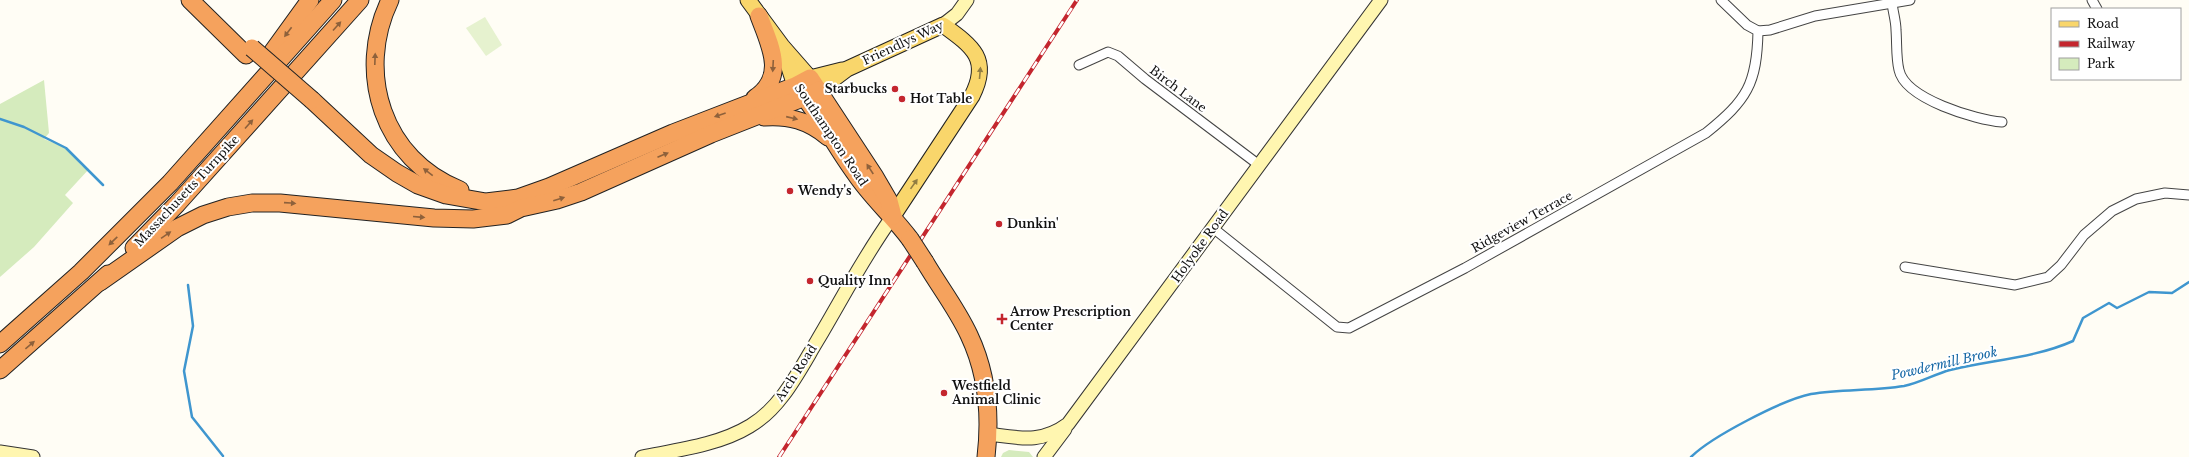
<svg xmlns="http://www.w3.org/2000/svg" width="2189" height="457" viewBox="0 0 2189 457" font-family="'Libre Baskerville',serif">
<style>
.green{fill:#d5ebbd}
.pitch{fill:#e6f2cf}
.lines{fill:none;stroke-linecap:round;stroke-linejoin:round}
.stream{stroke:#3f96cf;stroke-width:2.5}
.street-casing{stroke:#444;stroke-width:11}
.secondary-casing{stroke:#333;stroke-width:15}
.primary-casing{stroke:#222;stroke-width:17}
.highway-casing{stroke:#222;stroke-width:19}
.street{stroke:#fff;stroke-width:9}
.secondary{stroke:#fff6b0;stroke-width:13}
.primary{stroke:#f9d66b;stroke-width:15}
.highway{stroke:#f5a25d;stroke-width:17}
.rail-casing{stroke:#c4262e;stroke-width:4}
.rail{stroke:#fff;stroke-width:2.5;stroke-dasharray:8;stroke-linecap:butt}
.highway-bridge-casing{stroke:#222;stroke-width:19;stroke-linecap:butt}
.highway-bridge{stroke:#f5a25d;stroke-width:17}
.oneway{fill:#8e613b}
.oneway2{fill:#917d42}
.poi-dot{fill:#c4262e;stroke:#fff;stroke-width:1.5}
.labels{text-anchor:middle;stroke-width:4;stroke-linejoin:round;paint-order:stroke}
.street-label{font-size:12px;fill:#111;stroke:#fff}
.poi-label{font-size:12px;font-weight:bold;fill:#111;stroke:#fff;text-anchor:start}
.water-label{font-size:13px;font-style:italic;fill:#1768a6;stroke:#fff}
</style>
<rect width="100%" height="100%" fill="#fffdf5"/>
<g class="green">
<path d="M44,80l5,53 -5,6 22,9 16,18 7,3 -24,26 8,8 -39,44 -34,30v-173z"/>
<path d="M1009,450l20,2 4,5h-32l2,-4z"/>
</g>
<path class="pitch" d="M485,17l17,28 -16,11 -20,-28z"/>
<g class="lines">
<g class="stream">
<path d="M0,119l24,8 42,21 37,37"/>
<path d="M188,285l5,41 -9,45 8,46 31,39"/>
<path d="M1691,457c20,-20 91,-57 120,-63 31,-5 62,-3 93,-8 16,-3 31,-12 46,-16 41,-10 85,-12 123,-29l10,-23 26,-15 8,5 32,-16 23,1 17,-11"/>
</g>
<defs>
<g id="street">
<path d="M2092,0l5,9"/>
<path d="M1892,3c1,9 4,18 4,27 1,13 0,28 3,40 6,29 77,50 103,52"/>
<path d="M1758,31l12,-1 45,-14 95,-16"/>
<path d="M1079,65l29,-13 10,4 27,23 114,86"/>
<path d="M1213,228l124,99 12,1 116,-60 241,-135c41,-33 51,-49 52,-102l-11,-6 -26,-25"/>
<path d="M1905,267l110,18 33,-8 13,-12 23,-30 28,-24 24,-12 29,-6 24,2"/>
</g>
<g id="secondary">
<path d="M943,25l14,-11 10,-14"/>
<path d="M988,434c32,4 53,10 80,-10l313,-424"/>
<path d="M0,452l33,5"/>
<path d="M642,457c35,-7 77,-12 108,-31 31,-18 49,-55 67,-85 25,-42 47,-85 76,-125"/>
<path d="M1044,457l21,-28"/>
</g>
<g id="primary">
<path d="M748,0l34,46 28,32 32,-8"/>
<path d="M784,52l11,34"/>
<path d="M819,90l28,-21 96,-44c29,21 48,34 29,71l-79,120"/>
</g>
<g id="highway">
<path d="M190,0l56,55"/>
<path d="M390,0c-35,73 -7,160 70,190"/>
<path d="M268,58l42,-58"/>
<path d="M798,89c22,26 37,57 57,84 16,24 38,43 55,66"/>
<path d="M755,98c32,-21 15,-53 4,-82"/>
<path d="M312,100l59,55 26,18 21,12 28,10 40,7 32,-4 31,-11 124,-54 122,-47 15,-8 65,99 14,24 4,15"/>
<path d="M764,117c25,-2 45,4 64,20"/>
<path d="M134,248l43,-44 183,-204"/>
<path d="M925,262c14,24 32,47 44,73 18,38 22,80 17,122"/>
<path d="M100,282l77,-54 26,-13 25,-8 24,-4h28l154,15 39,1 34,-4 14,-7 36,-8 24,-8 130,-58 94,-37 14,-7"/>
<path d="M0,344l81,-72 89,-89 163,-183"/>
<path d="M0,370l108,-96"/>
</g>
</defs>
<use href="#street" class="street-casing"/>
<use href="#secondary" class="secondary-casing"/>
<use href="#primary" class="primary-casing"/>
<use href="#highway" class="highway-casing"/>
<use href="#street" class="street"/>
<use href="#secondary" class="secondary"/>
<use href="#primary" class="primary"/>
<use href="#highway" class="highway"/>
<defs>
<path id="rail" d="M779,457l298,-457"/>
</defs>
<use href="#rail" class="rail-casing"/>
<use href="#rail" class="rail"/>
<defs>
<g id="highway-bridge">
<path d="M252,48l60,52"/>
<path d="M910,239l15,23"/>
</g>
</defs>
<use href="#highway-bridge" class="highway-bridge-casing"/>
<use href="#highway-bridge" class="highway-bridge"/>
</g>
<defs><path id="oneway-solid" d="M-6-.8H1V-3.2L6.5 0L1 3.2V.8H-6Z"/></defs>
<g class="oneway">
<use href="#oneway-solid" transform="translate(337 26) rotate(-48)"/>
<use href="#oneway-solid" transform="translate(288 32) rotate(127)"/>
<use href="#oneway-solid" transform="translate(375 59) rotate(-88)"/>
<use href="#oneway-solid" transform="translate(773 66) rotate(93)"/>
<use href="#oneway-solid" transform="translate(720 115) rotate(161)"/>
<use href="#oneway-solid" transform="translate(792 118) rotate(13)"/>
<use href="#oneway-solid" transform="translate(249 124) rotate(-48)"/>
<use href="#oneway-solid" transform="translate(663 155) rotate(-23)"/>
<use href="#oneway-solid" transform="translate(870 169) rotate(-123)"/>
<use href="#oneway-solid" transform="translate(428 172) rotate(-142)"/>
<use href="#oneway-solid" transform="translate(559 199) rotate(-17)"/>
<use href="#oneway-solid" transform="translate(290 203) rotate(4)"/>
<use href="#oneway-solid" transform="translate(419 217) rotate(5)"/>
<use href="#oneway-solid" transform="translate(166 235) rotate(-34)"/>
<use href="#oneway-solid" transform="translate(113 241) rotate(136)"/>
<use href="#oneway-solid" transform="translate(30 345) rotate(-40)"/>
</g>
<g class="oneway2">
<use href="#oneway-solid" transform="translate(980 73) rotate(-85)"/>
<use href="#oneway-solid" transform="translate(914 184) rotate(-55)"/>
</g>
<g class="poi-dot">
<circle cx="895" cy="89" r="4"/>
<circle cx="902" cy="99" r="4"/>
<circle cx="790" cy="191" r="4"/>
<circle cx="999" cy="224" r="4"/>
<circle cx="810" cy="281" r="4"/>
<path d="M1000 313h4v4h4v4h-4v4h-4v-4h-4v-4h4z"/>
<circle cx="944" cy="393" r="4"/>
</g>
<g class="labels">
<g class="street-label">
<text transform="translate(903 43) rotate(-25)" y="4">Friendlys Way</text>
<text transform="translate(1178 89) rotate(37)" y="4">Birch Lane</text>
<text transform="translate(831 135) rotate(56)" y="4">Southampton Road</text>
<text transform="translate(187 191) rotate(-47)" y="4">Massachusetts Turnpike</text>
<text transform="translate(1522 222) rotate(-29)" y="4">Ridgeview Terrace</text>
<text transform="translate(1200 246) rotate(-54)" y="4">Holyoke Road</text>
<text transform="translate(796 373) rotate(-57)" y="4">Arch Road</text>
</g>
<g class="poi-label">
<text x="887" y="93" text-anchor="end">Starbucks</text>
<text x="910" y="103">Hot Table</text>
<text x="798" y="195">Wendy's</text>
<text x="1007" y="228">Dunkin'</text>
<text x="818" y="285">Quality Inn</text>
<text x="1010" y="316">Arrow Prescription<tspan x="1010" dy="14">Center</tspan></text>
<text x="952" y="390">Westfield<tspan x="952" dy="14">Animal Clinic</tspan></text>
</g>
<g class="water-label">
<text transform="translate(1944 363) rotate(-13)" y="5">Powdermill Brook</text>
</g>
</g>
<rect x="2051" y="8" width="130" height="72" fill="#ffffff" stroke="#a0a0a0"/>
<rect x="2059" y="21" width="20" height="6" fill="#f9d66b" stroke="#a0a0a0"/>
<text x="2087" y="28" font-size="12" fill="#111111">Road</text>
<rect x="2059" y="41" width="20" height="6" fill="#c4262e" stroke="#a0a0a0"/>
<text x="2087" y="48" font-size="12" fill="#111111">Railway</text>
<rect x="2059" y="58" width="20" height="12" fill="#d5ebbd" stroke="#a0a0a0"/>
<text x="2087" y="68" font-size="12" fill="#111111">Park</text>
</svg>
